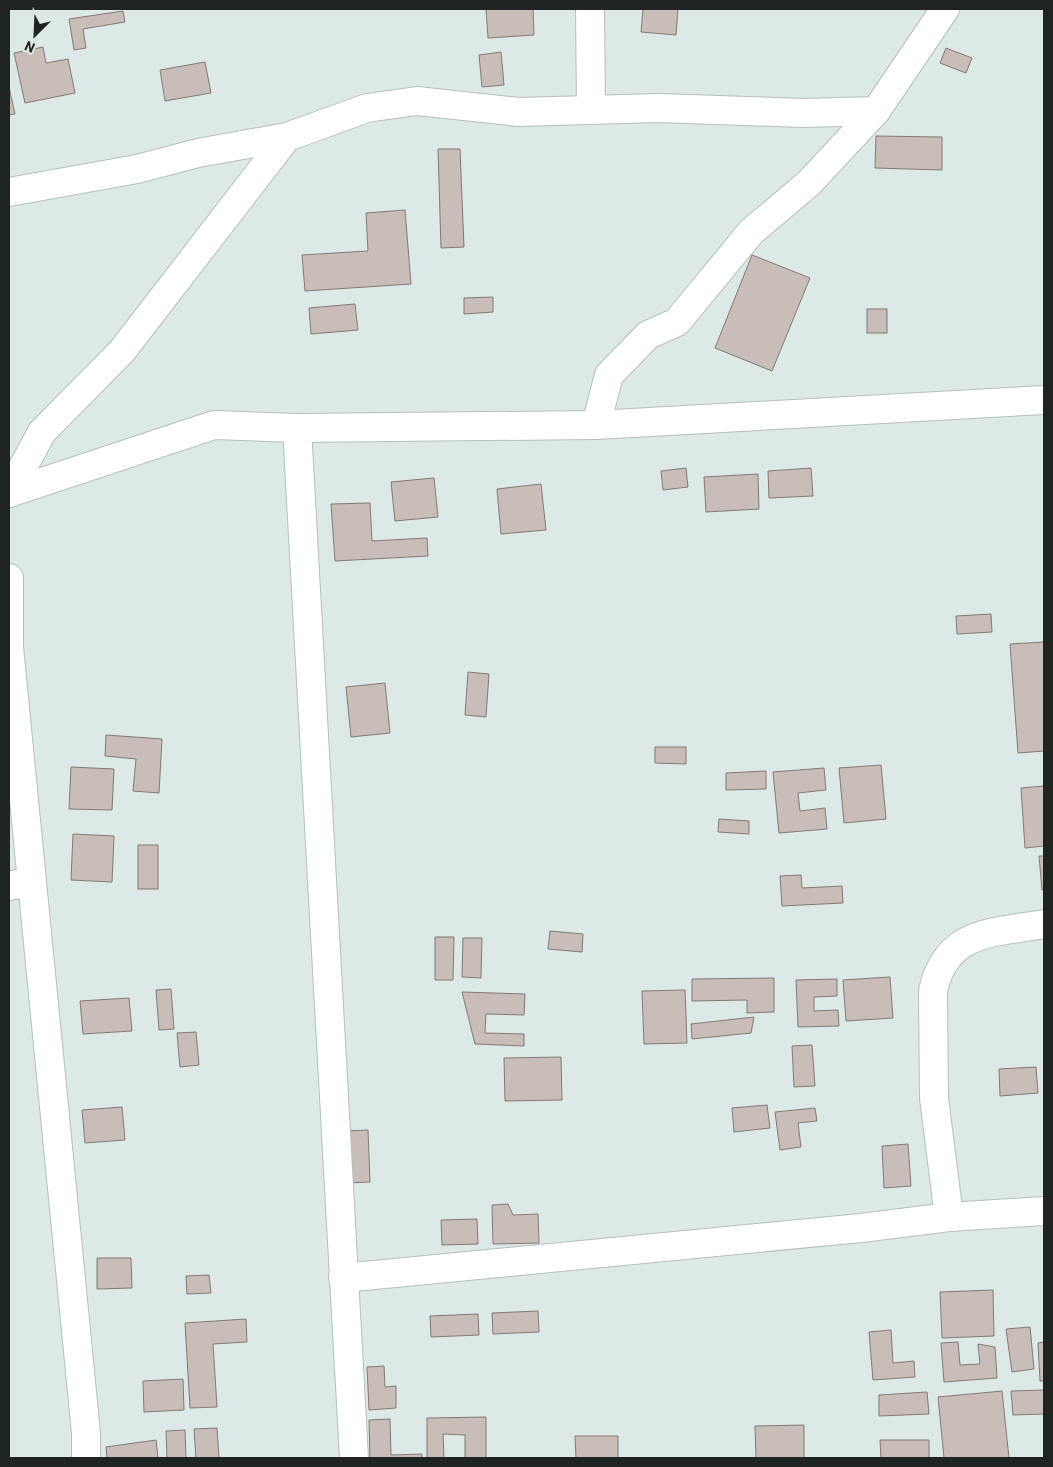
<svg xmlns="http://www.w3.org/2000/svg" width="1053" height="1467" viewBox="0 0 1053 1467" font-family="Barlow,sans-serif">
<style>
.building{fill:#c8bdb8;stroke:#837974}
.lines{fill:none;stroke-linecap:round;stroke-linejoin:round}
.minor-casing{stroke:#b4c0bc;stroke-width:30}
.minor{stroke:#fff;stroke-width:28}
</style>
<rect width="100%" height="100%" fill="#dde9e6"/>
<g class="building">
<path d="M486,9h47l1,26 -46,3z"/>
<path d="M643,9h35l-2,26 -35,-3z"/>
<path d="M123,11l2,11 -42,7 3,19 -12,2 -5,-31z"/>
<path d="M43,47l3,16 22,-4 7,34 -50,10 -11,-50z"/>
<path d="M946,48l26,10 -6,15 -26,-10z"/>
<path d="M501,52l3,33 -22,2 -3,-32z"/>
<path d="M205,62l6,31 -46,8 -5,-31z"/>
<path d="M9,87l6,27 -6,1z"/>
<path d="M876,136l66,1v33l-67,-2z"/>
<path d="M438,149h22l4,98 -23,1z"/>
<path d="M405,210l6,74 -106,7 -3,-36 66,-4 -2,-38z"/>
<path d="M752,255l58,23 -38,93 -57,-23z"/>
<path d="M493,297v15l-29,2v-16z"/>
<path d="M355,304l3,26 -47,4 -2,-26z"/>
<rect x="867" y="309" width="20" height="24"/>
<path d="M686,468l2,19 -25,3 -2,-19z"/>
<path d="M811,468l2,28 -44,2 -1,-27z"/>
<path d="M758,474l1,35 -53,3 -2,-35z"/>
<path d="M434,478l4,39 -43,4 -4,-39z"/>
<path d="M541,484l5,46 -45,4 -4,-45z"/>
<path d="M370,503l2,38 55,-3 1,18 -93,5 -4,-57z"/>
<path d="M991,614l1,18 -35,2 -1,-18z"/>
<path d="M1044,642v109l-26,2 -8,-109z"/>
<path d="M468,672l21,2 -3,43 -21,-2z"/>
<path d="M385,683l5,50 -39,4 -5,-50z"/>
<path d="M106,735l56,4 -3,54 -26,-2 3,-32 -31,-3z"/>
<path d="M655,747h31v17l-31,-1z"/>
<path d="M881,765l5,54 -42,4 -5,-55z"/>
<path d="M71,767l43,2 -2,41 -43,-1z"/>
<path d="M824,768l2,22 -28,3 2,18 25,-3 2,21 -48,4 -6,-61z"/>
<path d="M766,771v18l-40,1v-17z"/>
<path d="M1044,786v60l-19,2 -4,-60z"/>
<path d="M719,819l30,2v13l-31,-2z"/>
<path d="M73,834l41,2 -2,46 -41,-2z"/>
<rect x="138" y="845" width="20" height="44"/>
<path d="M1039,856h5v33l-2,1z"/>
<path d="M801,875l1,13 40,-2 1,17 -61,3 -2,-30z"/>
<path d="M550,931l33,3 -1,18 -34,-3z"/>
<path d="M435,937h19l-1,43h-18z"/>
<path d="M463,938h19l-1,40 -19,-1z"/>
<path d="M890,977l3,41 -47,3 -3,-41z"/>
<path d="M774,978v34l-27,1v-13l-55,1v-22z"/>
<path d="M837,979v17l-23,1v14l24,-1 1,16 -41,1 -2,-47z"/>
<path d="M171,989l3,40 -15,1 -3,-40z"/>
<path d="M685,990l2,53 -43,1 -2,-53z"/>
<path d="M462,992l63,2 -1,21 -38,-1 -1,19 39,1v12l-49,-2z"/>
<path d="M129,998l3,33 -49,3 -3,-33z"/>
<path d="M754,1017l-3,16 -59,6 -1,-15z"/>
<path d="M196,1032l3,33 -19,2 -3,-34z"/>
<path d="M812,1045l3,41 -21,1 -2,-41z"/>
<path d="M561,1057l1,43 -57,1 -1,-43z"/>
<path d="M1036,1067l2,26 -38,3 -1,-27z"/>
<path d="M767,1105l3,23 -36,4 -2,-24z"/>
<path d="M122,1107l3,33 -40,3 -3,-33z"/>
<path d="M815,1108l2,13 -19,2 3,24 -21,3 -5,-38z"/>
<path d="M368,1130l2,52 -22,1 -2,-52z"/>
<path d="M908,1144l3,42 -27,2 -2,-42z"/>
<path d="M508,1204l5,11 25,-1 1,29 -46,1 -1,-39z"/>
<path d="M477,1219l1,25 -36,1 -1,-25z"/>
<path d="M97,1258h34l1,30 -35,1z"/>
<path d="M209,1275l2,18 -24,1 -1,-18z"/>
<path d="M993,1290l1,46 -52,2 -2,-46z"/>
<path d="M538,1311l1,21 -46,2 -1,-21z"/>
<path d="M478,1314l1,21 -48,2 -1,-21z"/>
<path d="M246,1319l1,23 -34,2 4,63 -27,1 -5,-85z"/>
<path d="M1030,1327l4,42 -22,3 -6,-43z"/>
<path d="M891,1330l2,33 21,-2 1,16 -42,3 -4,-48z"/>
<path d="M958,1342l2,23 20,-1 -2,-20 17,3 2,31 -53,4 -3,-39z"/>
<path d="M1044,1342v39h-4l-2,-38z"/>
<path d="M384,1366l1,21 11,-1v22l-27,2 -2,-43z"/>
<path d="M183,1379l1,31 -40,2 -1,-31z"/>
<path d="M1044,1390v24l-31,1 -2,-24z"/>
<path d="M1002,1391l7,67h-65l-6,-61z"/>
<path d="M927,1392l2,22 -50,2v-21z"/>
<path d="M486,1417v41h-21v-23l-22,-1 1,24h-17v-40z"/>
<path d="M390,1419l1,36 31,-1v4h-52l-1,-38z"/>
<path d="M804,1425v33h-48l-1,-32z"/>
<path d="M217,1428l2,30h-23l-2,-29z"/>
<path d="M185,1430l1,28h-19l-1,-27z"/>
<path d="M575,1436h43v22h-42z"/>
<path d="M156,1440l2,18h-51l-1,-11z"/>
<path d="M880,1440h49v18h-48z"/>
</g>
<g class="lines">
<defs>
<g id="minor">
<path d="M590,9l1,101"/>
<path d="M9,192l128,-23 61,-16 89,-16 80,-29 50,-7 102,11 139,-4 146,5 72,-2"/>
<path d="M596,425l13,-50 39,-40 29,-13 74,-90 58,-49 67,-72 69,-102"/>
<path d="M9,493l33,-61 80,-81 165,-214"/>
<path d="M9,493l205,-68 83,3"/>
<path d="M9,578v69l77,786v25"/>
<path d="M9,886l22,-5"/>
<path d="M949,1217l-15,-119 -1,-107c13,-61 60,-58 111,-67"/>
<path d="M343,1278l518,-50 88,-11 95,-6"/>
<path d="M354,1458l-57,-1030 299,-3 448,-25"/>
</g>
</defs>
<use href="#minor" class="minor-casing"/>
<use href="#minor" class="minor"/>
</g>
<rect width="1053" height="1467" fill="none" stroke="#1f2423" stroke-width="20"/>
<g transform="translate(35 35) rotate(204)" stroke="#dde9e6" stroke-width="4" paint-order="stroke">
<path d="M0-4L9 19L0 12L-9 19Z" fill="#1f2423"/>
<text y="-8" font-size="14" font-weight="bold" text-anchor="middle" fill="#1f2423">N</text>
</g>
</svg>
